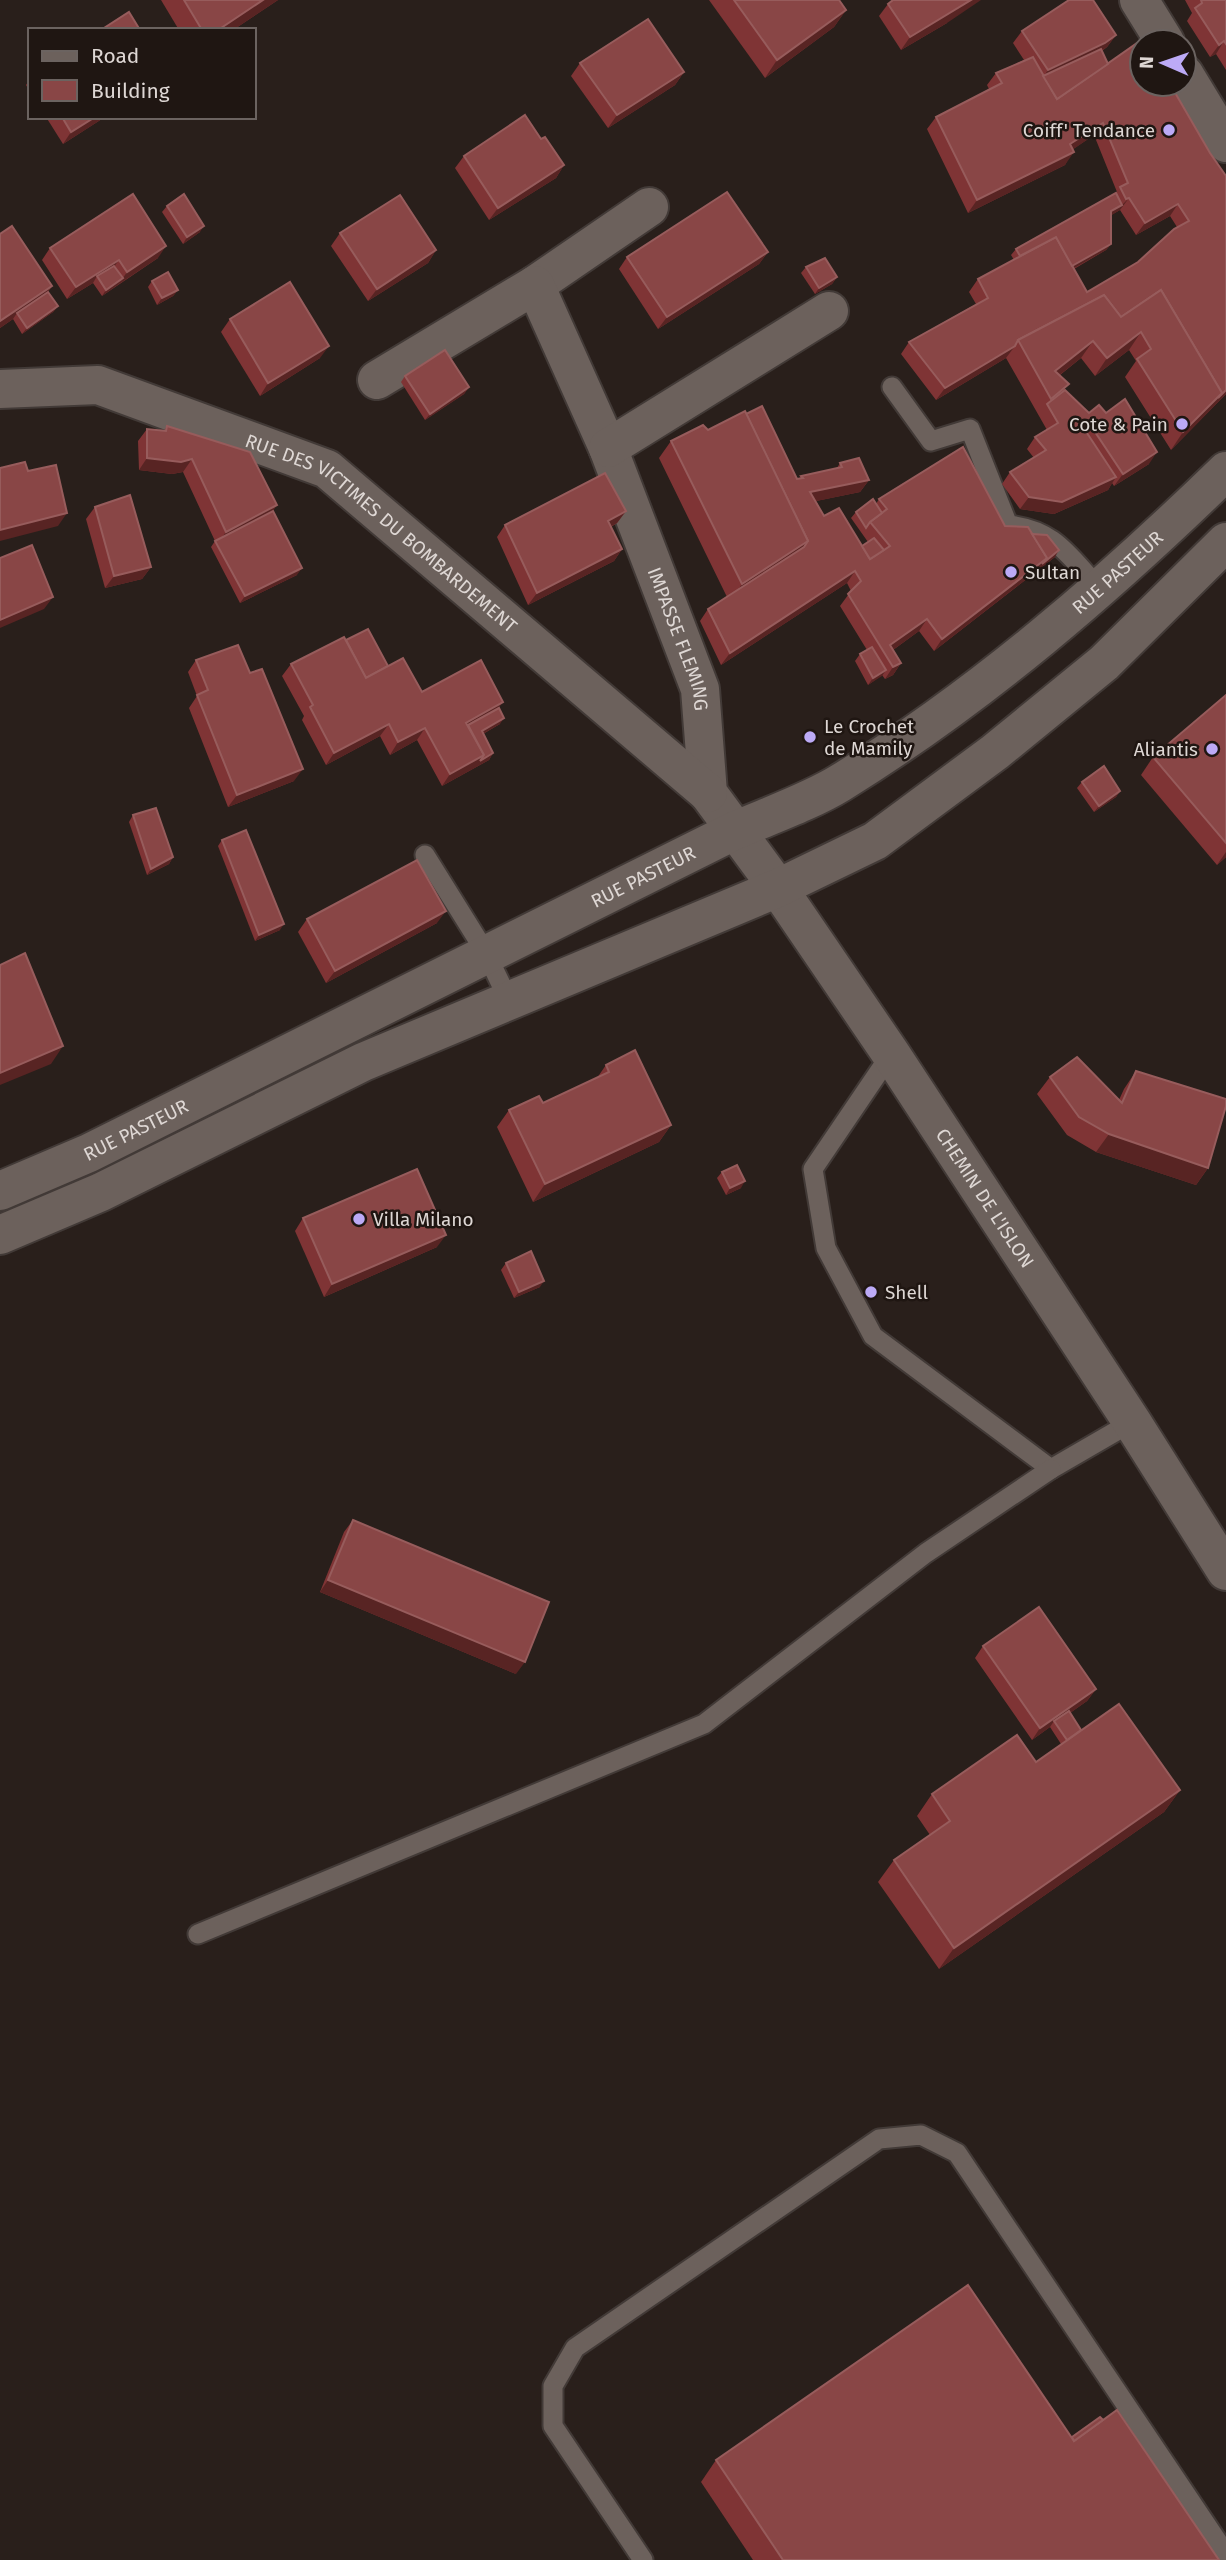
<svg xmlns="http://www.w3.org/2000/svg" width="1226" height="2560" viewBox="0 0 1226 2560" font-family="'Fira Sans',sans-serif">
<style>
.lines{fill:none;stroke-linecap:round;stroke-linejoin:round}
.lane-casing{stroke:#423a37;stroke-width:23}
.street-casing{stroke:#423a37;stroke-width:42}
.secondary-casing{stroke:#423a37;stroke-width:42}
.lane{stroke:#6c615c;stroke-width:19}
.street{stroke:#6c615c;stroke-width:38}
.secondary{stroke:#6c615c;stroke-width:38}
.wall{fill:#7f3435;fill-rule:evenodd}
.shaded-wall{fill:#582423}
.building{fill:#894646;stroke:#975c5c;stroke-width:2}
.poi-dot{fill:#bcaaf6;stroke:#1f1612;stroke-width:2.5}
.labels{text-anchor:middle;stroke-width:5;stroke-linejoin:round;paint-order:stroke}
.poi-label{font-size:19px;fill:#ded7d4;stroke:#1f1612;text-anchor:start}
.street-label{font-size:19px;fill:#ded7d4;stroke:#1f1612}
</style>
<rect width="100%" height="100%" fill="#291f1b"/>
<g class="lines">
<defs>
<g id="lane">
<path d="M892,387l39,54 39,-12 38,96c47,5 60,30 90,62"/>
<path d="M425,855l61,98 23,48"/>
<path d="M891,1054l-78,115 13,79 47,88 178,133 81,-47"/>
<path d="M198,1934l506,-210 222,-171 125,-84"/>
<path d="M643,2560l-90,-134v-40l22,-38 304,-209 42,-4 36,18 269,401"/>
</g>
<g id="street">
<path d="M535,285l114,-78"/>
<path id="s1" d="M377,380l158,-95 73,163 92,241 8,104 70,95 113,166 241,368 94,149"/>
<path id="s2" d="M0,389l98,-4 229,84 381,324"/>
<path d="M608,448l221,-137"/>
</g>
<g id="secondary">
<path d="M1139,0l26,42"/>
<path d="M1184,74l42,69"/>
<path id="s3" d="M0,1191l89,-38 645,-322c32,-14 77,-30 106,-48 141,-87 268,-197 386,-312"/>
<path d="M0,1235l101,-43 262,-130 415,-174 97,-47 120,-89 109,-89 122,-121"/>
</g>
</defs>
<use href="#lane" class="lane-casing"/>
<use href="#street" class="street-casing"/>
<use href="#secondary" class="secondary-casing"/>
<use href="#lane" class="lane"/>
<use href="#street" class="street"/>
<use href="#secondary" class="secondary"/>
</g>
<g class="wall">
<path d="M161,0h117l-45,30h-54z"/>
<path d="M709,0h130l7,10 -12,17 -69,51z"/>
<path d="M1185,0h41v70l-10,-16 -6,3 -23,-36 5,-8z"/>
<path d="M888,4l59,19 -46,27 -22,-34z"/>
<path d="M1022,31l94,4 -9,12 -5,4 6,13 62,20 56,310 -55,56 -46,-73 11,-16 -7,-11 -34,26 -14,-18 -21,17 5,15 24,23 60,51 -35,22 -2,-3 -4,7 -54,24 -34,-5 -18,-25 8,-12 24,-14 -7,-9 8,-12 12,-7 -41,-72 -70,42 -35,-46 8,-12 67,-38 -7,-12 9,-13 36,-19 -3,-5 5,-6 101,-57 -23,-57 -21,14 -8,16 -97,48 -41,-84 9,-12 53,-28 -2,-4 9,-12 28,-13 -11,-17zM1120,210l16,25 34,-19 7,11 -39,35 -51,30 -13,-23 32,-19 5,-6v-29z"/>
<path d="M580,63l104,9 -9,13 -67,43 -37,-52z"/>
<path d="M30,79v13l-4,-7z"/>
<path d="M46,117h59l-42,27z"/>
<path d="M541,139l23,26 -8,13 -67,42 -34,-52 9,-12z"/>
<path d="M167,206l33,26 -17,12 -21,-32z"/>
<path d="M340,233l96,17 -8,13 -60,38 -37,-55z"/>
<path d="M0,234l52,52 -4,6 10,14 -5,6 -31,22 -9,-15 -13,9z"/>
<path d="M50,248l108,10 -56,38 -9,-13 -26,16 -25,-39z"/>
<path d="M768,252l-9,12 -101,65 -39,-60 8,-12z"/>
<path d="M806,267l31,10 -5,7 -17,10 -14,-21z"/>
<path d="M152,281l26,9 -5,6 -16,9 -9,-18z"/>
<path d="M230,319l90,39 -60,38 -39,-64z"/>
<path d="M405,376l64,11 -5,7 -39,26 -24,-38z"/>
<path d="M167,426l106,85 24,64 -57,28 -29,-56 4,-6 -32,-69 -11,2 -33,-4 -1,-29 9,-12 17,2z"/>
<path d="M708,430l89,49h2l2,-3 36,-8 3,-5 29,17 -9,12 -44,9 8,15 38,30 6,-4 -17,-24 5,-6 20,-8 3,-5 126,27 27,8 23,23 -121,94 -15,-20 -26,19 8,13 -8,12 -8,4 -3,-4 -14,10 -13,-24 5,-7 7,-4 -27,-44 11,-15 -4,-8 -126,82 -21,-44 8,-12 19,-12 -68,-139 12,-17z"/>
<path d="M95,507l56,60 -9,12 -37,9 -19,-69z"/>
<path d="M626,511l-9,12 -6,4 11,22 -8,12 -86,44 -31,-68 8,-12z"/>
<path d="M346,640l42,26 34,26 77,16 1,16 -17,10 10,19 -4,7 -47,26 -25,-46 -27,15 -10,-19 -54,29 -24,-45 2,-4 -22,-40 9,-12z"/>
<path d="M196,660l98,121 -66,26 -39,-99 8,-12 -9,-24z"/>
<path d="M1226,695v162l-9,8 -76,-90 12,-18z"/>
<path d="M1082,782l38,9 -4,6 -22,15 -17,-24z"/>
<path d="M133,815l40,42 -4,7 -22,11 -18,-53z"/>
<path d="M222,840l58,90 -25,11 -37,-95z"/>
<path d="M307,919l130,4 -111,60 -28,-51z"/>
<path d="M606,1065l65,60 -12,17 -126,60 -36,-75 12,-17 34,-7 54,-25z"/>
<path d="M1136,1071l72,97 -12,17 -100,-33 -29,-17 -30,-41 13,-17 69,23 5,-11z"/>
<path d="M722,1172l19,16 -15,7 -9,-17z"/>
<path d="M303,1218l134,29 -113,50 -29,-66z"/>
<path d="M506,1263l34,24 -26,11 -13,-28z"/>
<path d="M353,1520l163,154 -196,-82 24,-60z"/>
<path d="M983,1646l113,43 -9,12 -17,12 11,17 99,60 -16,22 -225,157 -61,-87 16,-22 36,-25 -13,-19 15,-22 104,-32 25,-18 -11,-17 -18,13 -57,-82z"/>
<path d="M1072,2437l147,123h-466l-52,-78 15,-22z"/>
</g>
<g class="shaded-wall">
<path d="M263,0h15l-45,30h-15z"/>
<path d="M971,0h10l-34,23 -46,27 9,-13z"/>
<path d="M846,10l-12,17 -69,51 12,-18z"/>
<path d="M1116,35l-9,12 -11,8 -57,28 9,-13z"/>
<path d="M1224,41l-8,13 -6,3 9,-12z"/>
<path d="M684,72l-9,13 -67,43 9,-13z"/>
<path d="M95,117h10l-42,27 8,-12z"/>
<path d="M1103,123l-9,12 -32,22 8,-13z"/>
<path d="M1074,152l-9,13 -97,48 9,-13z"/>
<path d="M564,165l-8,13 -67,42 9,-12z"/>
<path d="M1129,198l-9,12 -13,8 4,-7 11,-6z"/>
<path d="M1178,204l-8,12 -34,19 9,-12z"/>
<path d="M204,226l-4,6 -17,12 4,-7z"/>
<path d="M1111,244l-5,6 -44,25 5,-6z"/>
<path d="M166,246l-8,12 -39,26 8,-12z"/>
<path d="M436,250l-8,13 -60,38 9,-12z"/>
<path d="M768,252l-9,12 -101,65 9,-12z"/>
<path d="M119,260l-9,12 -13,4 -4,7 -26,16 9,-12z"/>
<path d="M837,277l-5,7 -17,10 4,-6z"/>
<path d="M123,278l-4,6 -17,12 4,-6z"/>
<path d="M52,286l-8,12 -27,15 -4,6 -13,9v-7z"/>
<path d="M178,290l-5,6 -16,9 5,-7z"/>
<path d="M58,306l-5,6 -31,22 5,-6z"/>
<path d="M1141,332l-12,18 -34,26 12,-18z"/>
<path d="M1093,341l-12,17 -38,30 12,-17z"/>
<path d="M329,346l-9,12 -60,38 8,-13z"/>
<path d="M1015,346l-9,12 -70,42 9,-12z"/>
<path d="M469,387l-5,7 -39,26 5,-6z"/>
<path d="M1226,390v4l-55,56 12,-18 39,-39z"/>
<path d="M1157,452l-8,12 -35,22 9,-12z"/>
<path d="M147,458l45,1 -9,13 -11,2 -33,-4z"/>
<path d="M1116,477l-8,13 -54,24 -34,-5 9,-12z"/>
<path d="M869,480l-9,12 -58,12 8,-12z"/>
<path d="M277,505l-8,12 -52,27 9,-12z"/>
<path d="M626,511l-9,12 -18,10 9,-12z"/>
<path d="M67,513l-9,13 -58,15v-11z"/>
<path d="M808,541l-12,18 -66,43 12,-18z"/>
<path d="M622,549l-8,12 -86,44 9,-12z"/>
<path d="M1059,550l-4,7 -17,13 -104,81 8,-12 105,-81z"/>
<path d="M151,567l-9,12 -37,9 9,-12z"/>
<path d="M302,568l-5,7 -57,28 5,-7z"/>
<path d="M855,571l-8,12 -126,82 9,-12z"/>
<path d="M53,597l-9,12 -44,19v-8z"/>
<path d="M927,619l-8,12 -33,24 4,-10z"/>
<path d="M901,663l-8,12 -8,4 8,-12z"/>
<path d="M886,670l-4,6 -14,9 5,-7z"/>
<path d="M503,702l-9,12 -32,14 4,-5z"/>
<path d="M504,718l-4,6 -23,13 5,-6z"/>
<path d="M389,724l-9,12 -54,29 8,-12z"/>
<path d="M425,728l-8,12 -27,15 8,-13z"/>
<path d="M493,753l-4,7 -47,26 8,-12 34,-19z"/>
<path d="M303,769l-9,12 -66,26 9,-12z"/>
<path d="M1120,791l-4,6 -22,15 5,-6z"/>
<path d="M1226,852v5l-9,8z"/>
<path d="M173,857l-4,7 -22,11 4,-6z"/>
<path d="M446,911l-9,12 -111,60 9,-12z"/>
<path d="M284,924l-4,6 -25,11 4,-6z"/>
<path d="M63,1046l-12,18 -51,21v-12z"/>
<path d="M671,1125l-12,17 -126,60 12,-18z"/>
<path d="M1109,1134l99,34 -12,17 -100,-33z"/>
<path d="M745,1181l-4,7 -15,7 4,-7z"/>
<path d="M446,1235l-9,12 -113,50 8,-13z"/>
<path d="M544,1281l-4,6 -26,11 5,-6z"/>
<path d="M328,1580l197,82 -9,12 -196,-82z"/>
<path d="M1096,1689l-9,12 -31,22 -2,-2 -4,6 -18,13 8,-12z"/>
<path d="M1180,1790l-16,22 -225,157 15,-21z"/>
</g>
<g class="building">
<path d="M184,0h79l-45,30h-16z"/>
<path d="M734,0h105l7,10 -69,50z"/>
<path d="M893,0h78l-61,37 -22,-33z"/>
<path d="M1069,0h24l23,35 -11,8 -57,27 -26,-39z"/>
<path d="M1201,0h25v44l-2,-3 -5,4 -24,-37 7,-5z"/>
<path d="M129,12l11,18h-39z"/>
<path d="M648,19l36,53 -67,43 -37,-52z"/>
<path d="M1140,41l2,3v40h28l40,69 16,23v214l-8,8 4,-5 -61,-103 -40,27 -17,-22 -86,45 -3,6 -70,42 -36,-46 79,-44 -10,-19 78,-42 31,55 51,-30 36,-33 15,-8 -11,-17 -33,19 -16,-25 -3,1 -6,-12 8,-4 -25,-60 -33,21 4,8 -97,48 -41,-83 66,-34 -6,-10 37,-16 24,42z"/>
<path d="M1101,49l7,15 -51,35 -14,-23z"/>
<path d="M525,115l16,24 4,-2 19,28 -66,43 -34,-52z"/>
<path d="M62,117h33l-24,15z"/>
<path d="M727,192l41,60 -101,65 -40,-60z"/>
<path d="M1116,193l6,12 -11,6v33l-39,22 -16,-29 -36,19 -4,-7z"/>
<path d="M133,194l33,52 -39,26 -8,-12 -43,27 -26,-39z"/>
<path d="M184,194l20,32 -17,11 -20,-31z"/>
<path d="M400,195l36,55 -59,39 -37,-56z"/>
<path d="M12,226l40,60 -52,35v-87z"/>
<path d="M825,258l12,19 -18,11 -13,-21z"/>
<path d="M114,266l9,12 -17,12 -9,-14z"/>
<path d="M168,272l10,18 -16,8 -10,-17z"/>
<path d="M290,282l39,64 -61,37 -38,-64z"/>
<path d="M1161,290l61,103 -39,39 -46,-73 14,-10 -10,-17 -34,26 -14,-17 -38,30 14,13 -18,15 -33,-59 86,-45 17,22z"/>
<path d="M48,292l10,14 -31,22 -10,-15z"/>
<path d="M445,350l24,37 -39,27 -25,-38z"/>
<path d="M1065,390l24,23 10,-8 7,8 19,-14 32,53 -34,22 -32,-48 -6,4 31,47 -54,25 -33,-5 -19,-25 36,-22 -11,-13 23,-14 -11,-19z"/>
<path d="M762,406l35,73 6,-1 -2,-2 41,-9 -2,-4 19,-5 10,22 -59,12 14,24 15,-8 31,51 20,-13 -20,-24 17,-13 -8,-10 84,-52 42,79 23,1 19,31 -105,81 -15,-20 -37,26 11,18 -8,4 -45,-73 13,-13 -6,-10 -125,82 -22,-44 96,-62 4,-6 -62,-127z"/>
<path d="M745,411l63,130 -66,43 -71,-143 32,-16 5,5z"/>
<path d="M167,426l83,26 27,53 -51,27 -34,-73 -11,3 -34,-4v-29l19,2z"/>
<path d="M25,462l3,9 28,-6 11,48 -67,17v-62z"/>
<path d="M605,473l21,38 -18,10 14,28 -85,44 -32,-68z"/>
<path d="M130,495l21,72 -37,9 -19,-69z"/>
<path d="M873,499l9,14 -12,9 -4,6 -10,-16z"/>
<path d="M273,511l29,57 -57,28 -30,-55z"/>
<path d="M1032,534l15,1 12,15 -17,14 5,-6z"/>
<path d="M874,538l10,12 -14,9 -8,-13z"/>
<path d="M32,545l21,52 -53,23v-62z"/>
<path d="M368,629l20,37 -22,12 -20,-38z"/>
<path d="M344,637l22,41 37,-20 19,34 59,-32 22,42 -37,21 18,32 -34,19 -25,-46 -27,14 -9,-18 -55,29 -24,-46 3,-2 -22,-41z"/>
<path d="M238,645l12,28 12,-4 41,100 -66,26 -40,-100 11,-5 -12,-30z"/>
<path d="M872,647l14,23 -13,8 -13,-24z"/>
<path d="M1226,695v148l-73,-86z"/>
<path d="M499,708l5,10 -22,13 11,22 -13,8 4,-6 -16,-30z"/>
<path d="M1104,766l16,25 -21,15 -17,-24z"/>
<path d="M156,808l17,49 -22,12 -18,-54z"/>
<path d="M246,830l38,94 -25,11 -37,-95z"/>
<path d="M417,860l29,51 -111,60 -28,-52z"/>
<path d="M25,953l38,93 -63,27v-108z"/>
<path d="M635,1050l36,75 -126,59 -36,-74 30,-14 4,7 66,-31 -3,-7z"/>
<path d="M1077,1057l45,46 14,-32 90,28v7l-18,62 -99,-34 -30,-17 -29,-40z"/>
<path d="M737,1165l8,16 -15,7 -8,-16z"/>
<path d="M417,1169l29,66 -114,49 -29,-66z"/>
<path d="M531,1251l13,30 -25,11 -13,-29z"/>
<path d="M353,1520l196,82 -24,60 -197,-82z"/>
<path d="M1039,1607l57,82 -56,39 -57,-82z"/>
<path d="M1119,1704l61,86 -226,158 -60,-88 56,-39 -18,-27 85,-59 19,27z"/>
<path d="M1069,1711l12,19 -14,10 -13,-19z"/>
<path d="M968,2285l106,156 43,-31 102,150h-436l-67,-100z"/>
<path d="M1100,2417l3,3 -29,21 -2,-4z"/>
</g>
<g class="poi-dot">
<circle cx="1169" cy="130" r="7"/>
<circle cx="1182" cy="424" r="7"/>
<circle cx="1011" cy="572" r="7"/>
<circle cx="810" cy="737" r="7"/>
<circle cx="1212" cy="749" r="7"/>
<circle cx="359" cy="1219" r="7"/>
<circle cx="871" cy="1292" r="7"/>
</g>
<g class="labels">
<g class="poi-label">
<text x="1155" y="137" text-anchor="end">Coiff' Tendance</text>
<text x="1168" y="431" text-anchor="end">Cote &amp; Pain</text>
<text x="1025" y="579">Sultan</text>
<text x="824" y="733">Le Crochet<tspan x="824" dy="22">de Mamily</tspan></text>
<text x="1198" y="756" text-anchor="end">Aliantis</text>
<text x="373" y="1226">Villa Milano</text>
<text x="885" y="1299">Shell</text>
</g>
<g class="street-label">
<text dy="7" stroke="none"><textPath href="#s2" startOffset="422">RUE DES VICTIMES DU BOMBARDEMENT</textPath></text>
<text dy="7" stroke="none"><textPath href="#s3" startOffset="1283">RUE PASTEUR</textPath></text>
<text dy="7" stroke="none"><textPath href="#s1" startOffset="567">IMPASSE FLEMING</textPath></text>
<text dy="7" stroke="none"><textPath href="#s3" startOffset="716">RUE PASTEUR</textPath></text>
<text dy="7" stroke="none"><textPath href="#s3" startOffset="149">RUE PASTEUR</textPath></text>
<text dy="7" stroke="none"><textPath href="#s1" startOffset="1216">CHEMIN DE L'ISLON</textPath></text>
</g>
</g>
<rect x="28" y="28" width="228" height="91" fill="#1f1612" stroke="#6b6360" stroke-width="2"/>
<rect x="42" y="51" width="35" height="10" fill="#6c615c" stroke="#6b6360" stroke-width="2"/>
<text x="91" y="63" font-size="21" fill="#ded7d4">Road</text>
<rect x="42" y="80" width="35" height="21" fill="#894646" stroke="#6b6360" stroke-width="2"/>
<text x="91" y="98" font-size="21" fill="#ded7d4">Building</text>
<g transform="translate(1163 63) rotate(272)"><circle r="33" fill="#1f1612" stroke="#6b6360" stroke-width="2"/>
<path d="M0-5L12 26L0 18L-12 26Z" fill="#bcaaf6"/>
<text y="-10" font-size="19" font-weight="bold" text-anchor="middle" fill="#ded7d4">N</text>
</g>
</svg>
